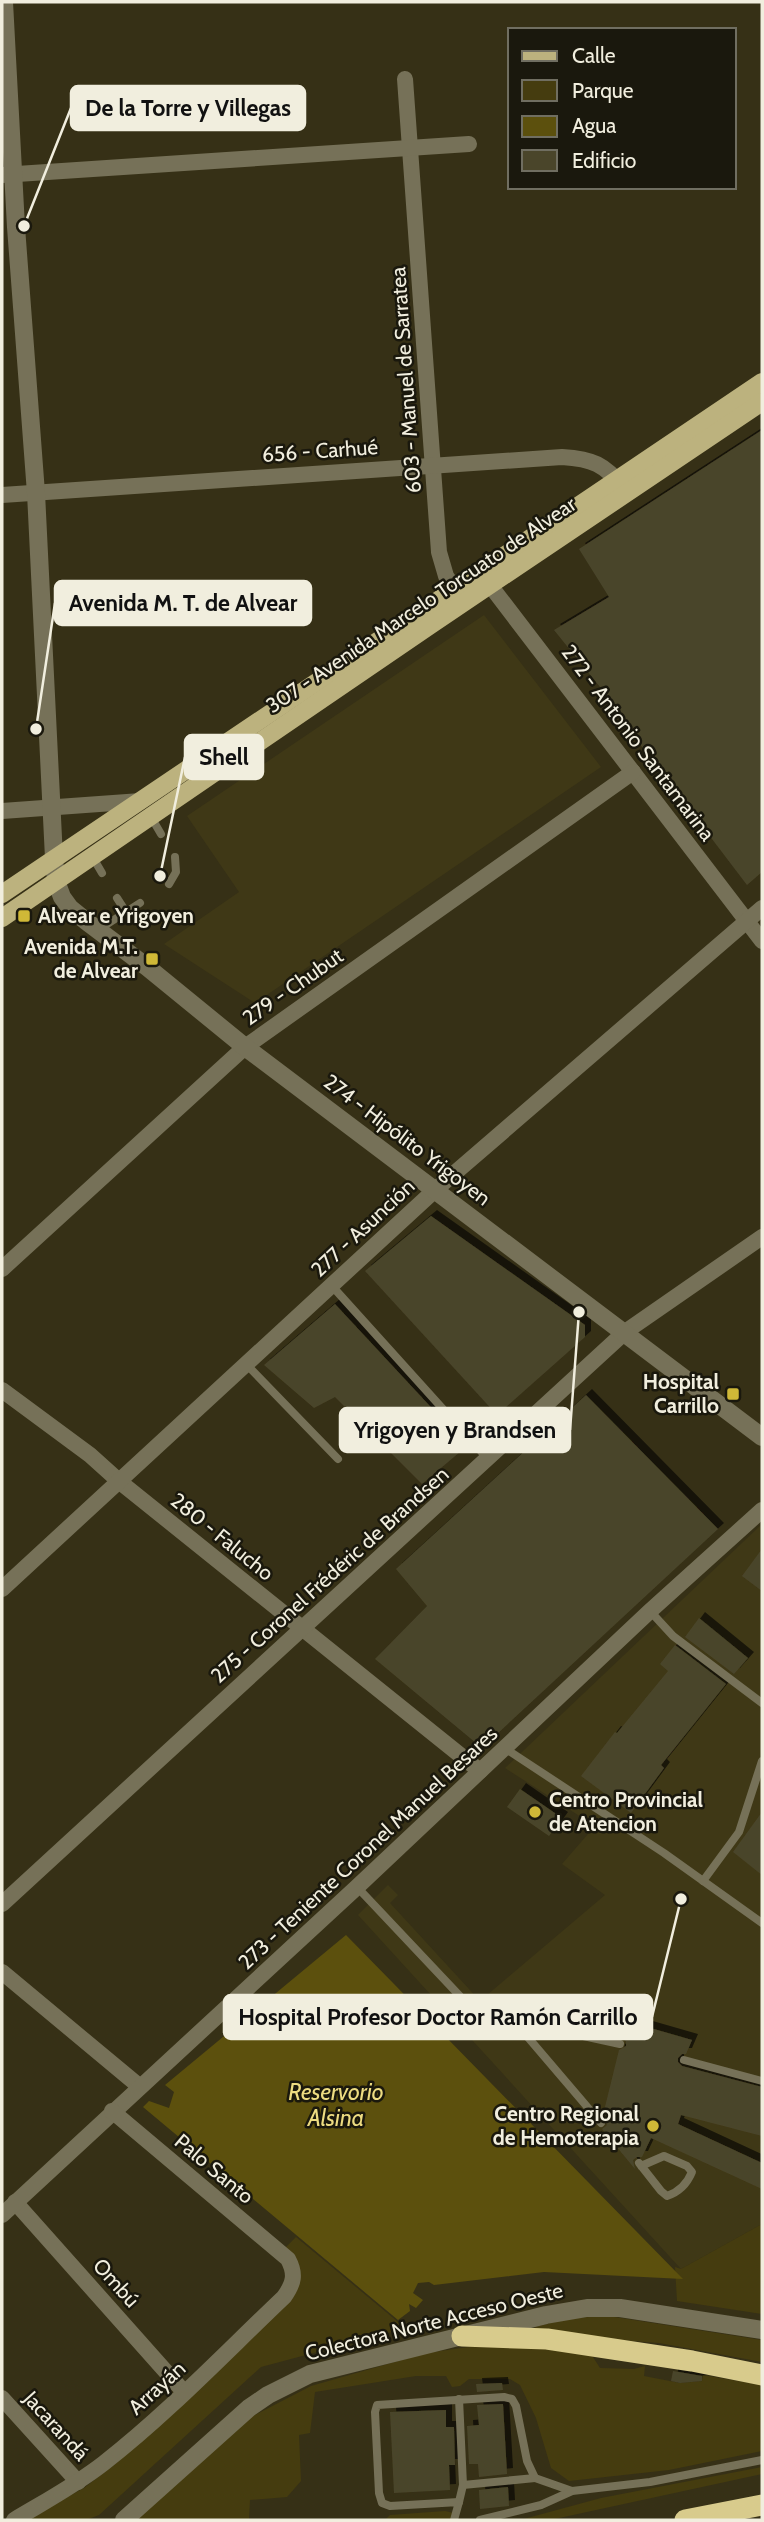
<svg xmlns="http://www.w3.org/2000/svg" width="764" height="2522" viewBox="0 0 764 2522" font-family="Cabin,sans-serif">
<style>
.built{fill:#3f3816}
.green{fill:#453c0f}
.water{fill:#5c500d}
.building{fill:#4a452a;filter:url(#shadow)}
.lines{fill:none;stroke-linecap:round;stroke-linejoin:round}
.service{stroke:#767158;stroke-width:8}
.minor{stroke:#767158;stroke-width:16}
.tertiary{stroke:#767158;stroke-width:18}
.primary{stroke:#bcb27e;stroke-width:18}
.motorway{stroke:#d8cb8c;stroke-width:21}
.poi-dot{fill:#cfb837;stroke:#1a180d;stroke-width:2.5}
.labels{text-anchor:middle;stroke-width:5;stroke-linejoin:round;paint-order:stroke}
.street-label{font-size:21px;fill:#f1eede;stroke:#1a180d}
.poi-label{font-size:21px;font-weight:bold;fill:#f1eede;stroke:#1a180d;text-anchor:end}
.water-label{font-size:23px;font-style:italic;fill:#eddc81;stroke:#1a180d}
.leader{fill:none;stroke:#f1eede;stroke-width:2.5}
.callout-dot{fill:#f1eede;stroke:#1a180d;stroke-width:2.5}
.callout{fill:#f1eede;stroke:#f1eede;stroke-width:2.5}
.callout-label{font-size:23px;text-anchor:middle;font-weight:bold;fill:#111}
</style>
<defs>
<filter id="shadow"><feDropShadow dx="6" dy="-6" stdDeviation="0" flood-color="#0009"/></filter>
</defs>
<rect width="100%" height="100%" fill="#363016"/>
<g class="built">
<path d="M484,615l117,152 -346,236 -91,-59 75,-52 -52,-76z"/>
<path d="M762,1524v700l-81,45 -323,-354 30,-30 10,10 -8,8 90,98 125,-106 -43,-31 33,-38 -90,-58z"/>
</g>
<g class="green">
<path d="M762,2224v90l-85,-13 -2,-34 6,2z"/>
<path d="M296,2237l108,90 -1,2 -142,38 -162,148 -13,5h-61l59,-32 30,-23 173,-165 -2,-52z"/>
<path d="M608,2316l154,24v22l-103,-19 -121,-9 -3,-7 35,-9z"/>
<path d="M490,2344h37l64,10 9,14 34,1 11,-3 -1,10 36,7 22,-2 1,-6 59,10v66l-93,19 -100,11 -18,-13 -15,-50 -16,-33 -10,-6h-41l-9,7 -8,1 -6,-11h-30l-101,16 -5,41 -11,2 2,46 -14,16 -37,3 -1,20h-113l113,-102 62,-32 115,-33z"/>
<path d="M762,2467v7l-212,46h-30l81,-22z"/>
<path d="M445,2511l13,3 -1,6h-72l5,-5z"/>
</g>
<path class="water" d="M346,1935l337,344 -139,-7 -110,13 -5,-3 -11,1 -5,10 10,7 -7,8 -7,-4 1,7 -12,9 -255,-213 6,-6 20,7 5,-16 -9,-7z"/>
<g class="building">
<path d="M762,430v442l-15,13 -108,-142 -39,-56 -46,-57 55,-33 -30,-48z"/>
<path d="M431,1216l154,109v12l-88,78 -132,-144z"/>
<path d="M335,1304l132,142 -45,38 -87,-87 -21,11 -50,-43z"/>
<path d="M586,1395l132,134 -236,219 -107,-89 52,-53 -31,-37z"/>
<path d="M762,1549v42l-20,-15z"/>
<path d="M699,1618l49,40 -14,16 -49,-37z"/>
<path d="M675,1645l51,39 -65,81 3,3 -33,45 -50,-37 34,-44 2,1 51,-62 -8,-7z"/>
<path d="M520,1789l42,29 -13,18 -42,-29z"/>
<path d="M762,1812v63l-29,-23z"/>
<path d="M626,2021l66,19 -6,14h-4l-4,4v4l4,4 80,21v49l-81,-21 -3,9 84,39v26l-111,-51 -9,19h-5l-4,3 2,9 -33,-40 5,-4 -4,-10 16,-65 7,-4v-5l-4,-3z"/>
<path d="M673,2371l29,5v5l-22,2 -9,-2z"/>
<path d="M502,2383l1,7 -26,2 -1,-8z"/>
<path d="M503,2404l4,70 -28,3 -1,-13h-9l-2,-38 12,-1 -2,-20z"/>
<path d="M446,2410v17h8l1,38h-6l1,25 -56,3 -4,-81z"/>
<path d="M508,2487l1,19 -29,3 -1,-19z"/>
</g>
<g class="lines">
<g class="service">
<path d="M151,817l10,17"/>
<path d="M92,856l10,17"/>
<path d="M169,884l7,-12 -1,-15"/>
<path d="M117,898l9,14"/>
<path d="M98,930l42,-27"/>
<path d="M332,1286l156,173"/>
<path d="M247,1365l91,94"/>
<path d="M650,1611l23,25 89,67"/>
<path d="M506,1749l158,104 98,70"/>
<path d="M703,1881l36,-49 23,-71"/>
<path d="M357,1887l117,124 40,10 87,102"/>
<path d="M514,2021l106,23"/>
<path d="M684,2060l78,21"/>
<path d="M639,2163l22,28 6,5c12,-4 20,-12 25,-24l-5,-6 -23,-10 -23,10"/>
<path d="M459,2399l4,86"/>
<path d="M459,2502l4,-17 72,-7"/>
<path d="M454,2520l5,-18 -69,4 -8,-3 -3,-10 -4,-81 2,-7 127,-8 8,2 4,7 11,55 8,17 37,13"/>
<path d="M480,2520l61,-15 31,-14 78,-9 112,-22"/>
</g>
<g class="minor">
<path d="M405,79l34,473 7,24 15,22"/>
<path d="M2,175l467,-31"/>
<path d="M2,495l560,-38c31,2 42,7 62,31"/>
<path d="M483,576l279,365"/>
<path d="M2,811l139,-10"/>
<path d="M2,1269l243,-222 388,-275"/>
<path d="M2,1390l88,65 30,27 360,289"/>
<path d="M2,1589l433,-399 327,-282"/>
<path d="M2,1904l623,-572 137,-95"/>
<path d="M2,1972l137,114"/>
<path d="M15,2202l169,190"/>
<path d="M2,2215l355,-328 293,-276 112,-101"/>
<path d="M2,2398l76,84"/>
<path d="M14,2520c30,-18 62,-35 90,-57 64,-50 121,-110 180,-166 10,-14 12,-23 4,-38l-176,-148"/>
</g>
<g class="tertiary">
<path d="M4,2l12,225 20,266 18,365 2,23 6,16 8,11 16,13 61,46 98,80 517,390"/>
<path d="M124,2520l125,-112 19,-13 42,-21 236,-59 41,-7h33l142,22"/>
</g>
<g class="primary">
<path d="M2,894l760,-512"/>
<path d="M2,918l430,-294 330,-222"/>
</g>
<g class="motorway">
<path d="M462,2336l85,3 145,22 70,14"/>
<path d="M685,2520l77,-15"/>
</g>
</g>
<g class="poi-dot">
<rect x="17" y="909" width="14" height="14" rx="3.5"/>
<rect x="145" y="952" width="14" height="14" rx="3.5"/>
<rect x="726" y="1387" width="14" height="14" rx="3.5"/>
<circle cx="535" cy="1812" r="7"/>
<circle cx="653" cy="2126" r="7"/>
</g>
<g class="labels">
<g class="street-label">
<text transform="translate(406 380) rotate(-94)" y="7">603 - Manuel de Sarratea</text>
<text transform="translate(320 451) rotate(-4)" y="7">656 - Carhué</text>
<text transform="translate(421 605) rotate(-34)" y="7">307 - Avenida Marcelo Torcuato de Alvear</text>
<text transform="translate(638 743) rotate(53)" y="7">272 - Antonio Santamarina</text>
<text transform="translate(293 987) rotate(-35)" y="7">279 - Chubut</text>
<text transform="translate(407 1140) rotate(37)" y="7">274 - Hipólito Yrigoyen</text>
<text transform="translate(363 1228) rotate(-43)" y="7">277 - Asunción</text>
<text transform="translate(222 1537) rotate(39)" y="7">280 - Falucho</text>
<text transform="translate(330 1575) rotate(-42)" y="7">275 - Coronel Frédéric de Brandsen</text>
<text transform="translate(368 1848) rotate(-43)" y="7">273 - Teniente Coronel Manuel Besares</text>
<text transform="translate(214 2169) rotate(40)" y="7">Palo Santo</text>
<text transform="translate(116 2283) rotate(48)" y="7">Ombú</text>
<text transform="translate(434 2322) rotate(-14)" y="7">Colectora Norte Acceso Oeste</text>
<text transform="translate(157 2388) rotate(-42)" y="7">Arrayán</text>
<text transform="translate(56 2426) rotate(48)" y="7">Jacarandá</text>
</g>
<g class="poi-label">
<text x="38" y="923" text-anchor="start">Alvear e Yrigoyen</text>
<text x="138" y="954">Avenida M.T.<tspan x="138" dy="24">de Alvear</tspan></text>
<text x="719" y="1389">Hospital<tspan x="719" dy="24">Carrillo</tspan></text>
<text x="549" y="1807" text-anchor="start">Centro Provincial<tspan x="549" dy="24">de Atencion</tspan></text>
<text x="639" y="2121">Centro Regional<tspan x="639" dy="24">de Hemoterapia</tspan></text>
</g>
<g class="water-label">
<text x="336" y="2100">Reservorio<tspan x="336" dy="26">Alsina</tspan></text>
</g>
</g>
<path class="leader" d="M24 226L71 108M36 729L55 603M160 876L185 757M579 1312L570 1430M681 1899L652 2017"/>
<g class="callout-dot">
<circle cx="24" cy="226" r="7"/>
<circle cx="36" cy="729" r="7"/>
<circle cx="160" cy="876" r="7"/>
<circle cx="579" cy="1312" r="7"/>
<circle cx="681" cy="1899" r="7"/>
</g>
<g class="callout">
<rect x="71" y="86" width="234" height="44" rx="7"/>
<rect x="55" y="581" width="256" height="44" rx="7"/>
<rect x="185" y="735" width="78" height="44" rx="7"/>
<rect x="340" y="1408" width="230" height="44" rx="7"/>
<rect x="224" y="1995" width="428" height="44" rx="7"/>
</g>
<g class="callout-label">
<text x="188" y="116">De la Torre y Villegas</text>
<text x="183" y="611">Avenida M. T. de Alvear</text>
<text x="224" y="765">Shell</text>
<text x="455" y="1438">Yrigoyen y Brandsen</text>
<text x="438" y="2025">Hospital Profesor Doctor Ramón Carrillo</text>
</g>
<rect width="764" height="2522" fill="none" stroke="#f1eede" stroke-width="7"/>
<rect x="508" y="28" width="228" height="161" fill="#1a180d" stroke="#706e61" stroke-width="2"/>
<rect x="522" y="51" width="35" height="10" fill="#bcb27e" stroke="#706e61" stroke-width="2"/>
<text x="572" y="63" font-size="21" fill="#f1eede">Calle</text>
<rect x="522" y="80" width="35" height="21" fill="#453c0f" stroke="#706e61" stroke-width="2"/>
<text x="572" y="98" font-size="21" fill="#f1eede">Parque</text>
<rect x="522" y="116" width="35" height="21" fill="#5c500d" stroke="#706e61" stroke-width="2"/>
<text x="572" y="133" font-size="21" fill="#f1eede">Agua</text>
<rect x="522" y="150" width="35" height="21" fill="#4a452a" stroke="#706e61" stroke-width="2"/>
<text x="572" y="168" font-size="21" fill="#f1eede">Edificio</text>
</svg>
